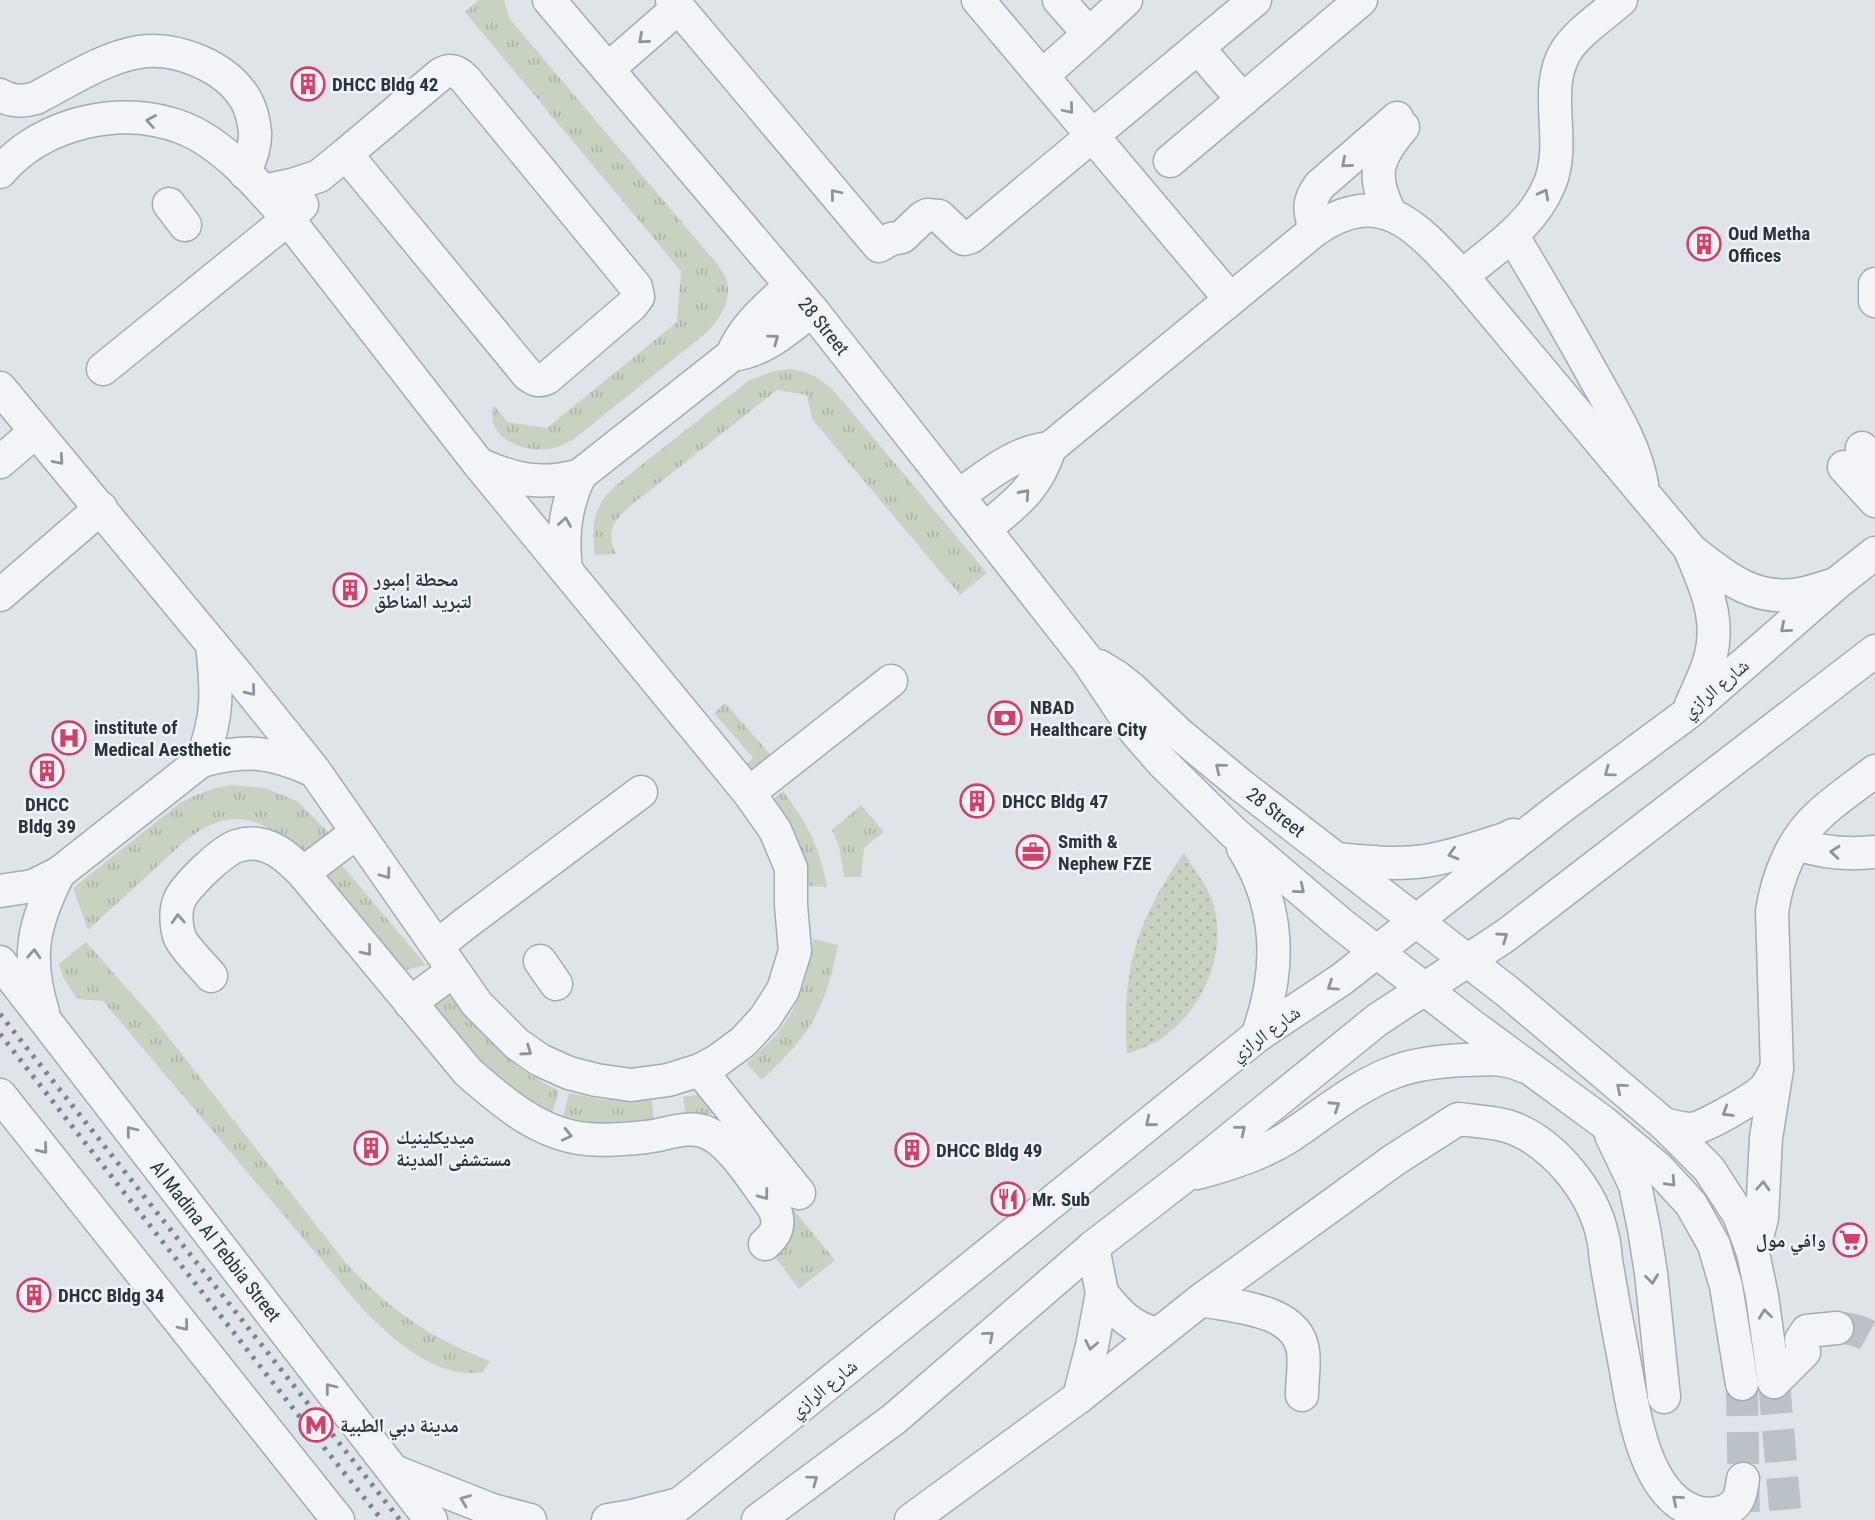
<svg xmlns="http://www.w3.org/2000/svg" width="1875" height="1520" viewBox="0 0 1875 1520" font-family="'Roboto Condensed','Noto Naskh Arabic',sans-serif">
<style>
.grass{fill:url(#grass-tufts)}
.garden{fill:url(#garden-dots)}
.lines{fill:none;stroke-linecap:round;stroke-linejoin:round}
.minor-tunnel{stroke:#bac1c7;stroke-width:32;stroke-dasharray:32 16;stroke-linecap:butt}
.minor-casing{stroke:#a4acb3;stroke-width:35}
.minor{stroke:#f2f4f7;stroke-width:32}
.rail{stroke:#788693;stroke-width:5;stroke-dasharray:3.5 7;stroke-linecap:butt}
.oneway{stroke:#8d949c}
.labels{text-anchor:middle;stroke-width:5;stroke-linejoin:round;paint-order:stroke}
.poi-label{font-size:19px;font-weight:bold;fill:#283440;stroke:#eff3f6;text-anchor:start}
.street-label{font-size:19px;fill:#283440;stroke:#eff3f6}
</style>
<defs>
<pattern id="grass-tufts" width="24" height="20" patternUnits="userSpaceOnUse" patternTransform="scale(1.75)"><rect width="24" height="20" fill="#c7d3c0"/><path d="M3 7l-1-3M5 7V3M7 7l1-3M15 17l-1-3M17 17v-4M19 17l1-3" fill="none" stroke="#abb6a6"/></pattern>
<pattern id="garden-dots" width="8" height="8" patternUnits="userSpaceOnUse" patternTransform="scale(1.75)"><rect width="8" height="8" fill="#c7d3c0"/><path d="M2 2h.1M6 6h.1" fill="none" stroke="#abb6a6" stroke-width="1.8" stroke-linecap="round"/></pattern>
</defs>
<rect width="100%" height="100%" fill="#dfe4e9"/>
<g class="grass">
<path d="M479,0h25l5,18 209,247c3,5 7,10 9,16 5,20 -8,39 -21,52l-132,106c-9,5 -17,9 -26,10 -26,4 -65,-13 -54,-44l13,17 40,6 130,-106 4,-51 -216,-259z"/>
<path d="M789,369c19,2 32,9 46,23l152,181 -27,22 -148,-176 -5,-24 -30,-5 -143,113c-18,16 -30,26 -18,51l-21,1c-4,-31 -2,-48 21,-70l132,-104 26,-10z"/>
<path d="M725,703l52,59 -18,16 -12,-14 6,-6 -39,-45z"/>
<path d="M231,785l34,3 32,13 39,39 -27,19c-43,-38 -74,-59 -125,-17l-96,88 -15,-42 107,-85c17,-9 32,-15 51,-18z"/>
<path d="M783,791c25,34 36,54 44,96l-21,-1 -39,-82z"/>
<path d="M861,805l23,27 -20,16 -3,29h-17l-5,-30 -7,-17z"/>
<path d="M341,864l85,101 -28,7 -82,-96z"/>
<path d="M813,939l25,6c-6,31 -15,65 -35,91 -12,16 -27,30 -41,44l-15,-16c11,-12 25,-23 35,-37 18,-25 28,-57 31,-88z"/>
<path d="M86,942l69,78 191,243c44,47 84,75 144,98l-7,11c-46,7 -85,-29 -116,-58l-264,-313 -26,-2 -13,-20 -5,-15z"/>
<path d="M443,987c22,25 43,52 68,74 14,12 31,21 48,30l-7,23 -51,-24 -79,-87z"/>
<path d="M569,1093l35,7 48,-1 2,26 -55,-1 -36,-6z"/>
<path d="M712,1093l5,20 -31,4 -3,-20z"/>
<path d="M782,1196l53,64 -36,29 -28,-37z"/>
</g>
<path class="garden" d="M1184,853c8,14 20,28 26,42 20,47 -2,106 -40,137 -12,11 -28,16 -43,22 -6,-82 9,-134 57,-201z"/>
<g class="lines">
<g class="minor-tunnel">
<path d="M1837,1328c15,0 26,3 38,12"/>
<path d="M1774,1382l12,138"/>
<path d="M1742,1384l2,136"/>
</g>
<defs>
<g id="minor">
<path d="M549,0l263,310 276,351 47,70 27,31 71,70 108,92 130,101 132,97 55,46 33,36 23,41 12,41 16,98"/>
<path d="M672,0l207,246 12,-7 11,-2 20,-19 5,-3 12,1 22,21 3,2 7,-2 284,-237"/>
<path d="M978,0l252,299"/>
<path d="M1059,0l30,34 37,-34"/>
<path d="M1198,48l45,52"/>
<path d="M608,69l70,-61"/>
<path d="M1042,76l47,-42"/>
<path d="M0,95c12,7 23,7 36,3 33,-17 67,-40 103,-46 38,-6 88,15 107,48 5,9 8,22 9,32 1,14 -5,27 -10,41"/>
<path d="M1170,161l191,-161"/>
<path d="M0,172c43,-50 122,-68 183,-44 41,16 77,59 105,91l190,244 271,330 26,37 16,38v37l4,46 -12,39 -18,28 -22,24 -26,19 -17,9 -32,10 -37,5 -35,-5 -27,-7 -29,-13 -23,-16 -40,-40 -163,-234 -78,-97 -236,-285"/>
<path d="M263,191l29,-6 27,-9 27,-22 182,221c7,5 11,7 19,3l85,-73 6,-8 -2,-10 -171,-208c-7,-7 -14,-11 -24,-5l-95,80"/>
<path d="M169,204l16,21"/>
<path d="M1390,213c-19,-38 -14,-54 13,-86"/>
<path d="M1315,230c-6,-20 -8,-28 5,-45l77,-67"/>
<path d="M1512,235c29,48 57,96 84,145 19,34 39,66 46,104"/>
<path d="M1462,276c33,-27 72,-52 88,-93 17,-43 -8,-93 16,-132 12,-19 38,-36 55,-51"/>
<path d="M1875,284v17"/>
<path d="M732,355c32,-4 55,-25 80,-45"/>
<path d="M103,369l185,-150 14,-14"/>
<path d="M1862,448l13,13"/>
<path d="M0,462l35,-30"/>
<path d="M479,464c35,16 63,22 101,11l152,-120c12,-30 36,-48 59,-70"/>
<path d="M1844,467l31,34"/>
<path d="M958,496c29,-20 55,-44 92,-48"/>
<path d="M985,529c31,-26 52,-40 65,-81l265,-218c66,-46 102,-3 147,46l229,274c34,27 63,52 109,44 11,-2 22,-6 32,-9"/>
<path d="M566,570c-4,-34 -1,-64 14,-95"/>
<path d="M0,595l101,-87"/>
<path d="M1099,666l18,11 14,11 47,45 64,53 266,206 156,132 45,45 30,46 14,38 9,43 12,86"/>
<path d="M1691,705c8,-19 20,-41 22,-62 4,-33 -10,-62 -22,-91"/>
<path d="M201,761c18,-44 16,-71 11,-117"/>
<path d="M749,793l142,-112"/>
<path d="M1797,844c26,9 50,11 78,8"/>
<path d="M1243,848c38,60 38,124 14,188"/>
<path d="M1336,859c30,3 60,6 89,2 27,-4 54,-14 80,-22l8,-4"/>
<path d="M303,873l53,-40"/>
<path d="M0,891l33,-5 26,-13 142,-112c44,-12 69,-10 111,9"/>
<path d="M437,946l29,-23 175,-131"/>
<path d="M540,961l16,23"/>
<path d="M0,962l431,558"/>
<path d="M211,976c-8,-10 -26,-27 -31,-38 -4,-10 -5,-27 -1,-37 5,-14 44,-51 58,-55 6,-2 15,-3 21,-2 19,3 32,16 45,29l165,199c34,30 72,63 119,67 19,2 40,0 59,-2 20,-2 43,-13 62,-4 24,10 50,54 66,75 7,16 3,26 -9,36"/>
<path d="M410,1003l43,-32"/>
<path d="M43,1012c-17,-55 -10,-88 16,-139"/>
<path d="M700,1070l99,123"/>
<path d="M0,1095l338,425"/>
<path d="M1664,1124c8,2 19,5 27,5 13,-1 64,-31 73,-40 5,-5 8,-13 12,-19"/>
<path d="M1611,1135l24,50 9,44 7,44 13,124"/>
<path d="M1197,1173c31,-8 63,-18 90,-35 34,-22 71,-54 110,-67 22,-8 45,-10 68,-11 21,-1 39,-3 58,6"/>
<path d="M1753,1253l9,-35 4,-80 11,-69 -5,-157c5,-35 20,-73 47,-97 17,-16 37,-29 56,-44"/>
<path d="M1102,1293c17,21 29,35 56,41"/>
<path d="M1201,1300c32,7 96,8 102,51 2,14 -1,30 -1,44"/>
<path d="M1774,1382l30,-30 -3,-12 6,-9 30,-3"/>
<path d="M1079,1397l13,-51 10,-53 -9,-46"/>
<path d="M396,1472l96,38 38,10"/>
<path d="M608,1520l24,-4 47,-12"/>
<path d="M660,1520l597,-484 85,-57 218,-171 128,-95 149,-130 38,-30"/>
<path d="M758,1520l136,-101 199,-172 93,-72 191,-155 128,-84 370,-285"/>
<path d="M911,1520l168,-123 122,-97 193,-140 64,-41c16,2 33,3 49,7 45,14 87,66 96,112 2,7 2,15 3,22 5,31 11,63 17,94 9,47 18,135 68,156 11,5 20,5 31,2 17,-6 19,-17 21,-33"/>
</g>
</defs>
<use href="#minor" class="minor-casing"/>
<use href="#minor" class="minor"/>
<g class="rail">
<path d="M0,1014l400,506"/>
<path d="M0,1034l310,396 72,90"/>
</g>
</g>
<defs><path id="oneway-chevron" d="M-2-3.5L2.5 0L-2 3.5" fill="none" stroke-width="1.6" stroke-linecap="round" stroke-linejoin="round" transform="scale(1.75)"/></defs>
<g class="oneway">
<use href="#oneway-chevron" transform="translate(643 39) rotate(139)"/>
<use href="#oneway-chevron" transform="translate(1069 109) rotate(50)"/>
<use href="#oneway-chevron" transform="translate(151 121) rotate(-170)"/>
<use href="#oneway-chevron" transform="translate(1346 163) rotate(139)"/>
<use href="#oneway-chevron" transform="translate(835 194) rotate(-130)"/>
<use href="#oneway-chevron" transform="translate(1544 194) rotate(-62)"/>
<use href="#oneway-chevron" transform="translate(774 339) rotate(-36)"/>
<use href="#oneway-chevron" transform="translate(59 460) rotate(49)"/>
<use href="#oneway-chevron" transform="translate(1025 494) rotate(-48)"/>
<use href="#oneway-chevron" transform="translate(565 522) rotate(-81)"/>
<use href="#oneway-chevron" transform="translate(1785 628) rotate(139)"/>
<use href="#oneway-chevron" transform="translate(251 691) rotate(51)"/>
<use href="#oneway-chevron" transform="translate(1220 768) rotate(-141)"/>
<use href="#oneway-chevron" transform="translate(1609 772) rotate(143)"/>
<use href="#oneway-chevron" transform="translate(1835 852) rotate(-175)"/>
<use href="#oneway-chevron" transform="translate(1453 854) rotate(164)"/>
<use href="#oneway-chevron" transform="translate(386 874) rotate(54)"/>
<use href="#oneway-chevron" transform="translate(1300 889) rotate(40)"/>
<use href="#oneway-chevron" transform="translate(178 919) rotate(-93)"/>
<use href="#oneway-chevron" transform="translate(1503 937) rotate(-35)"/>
<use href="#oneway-chevron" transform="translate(367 951) rotate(51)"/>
<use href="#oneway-chevron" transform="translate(34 954) rotate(-87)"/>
<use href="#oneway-chevron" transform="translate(1332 986) rotate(146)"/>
<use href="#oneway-chevron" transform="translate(527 1051) rotate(35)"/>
<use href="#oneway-chevron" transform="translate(1621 1088) rotate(-140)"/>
<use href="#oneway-chevron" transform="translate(1335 1106) rotate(-33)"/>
<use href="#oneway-chevron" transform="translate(1727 1112) rotate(149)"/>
<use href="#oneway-chevron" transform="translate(1150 1122) rotate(141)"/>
<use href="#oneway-chevron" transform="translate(1241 1130) rotate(-39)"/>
<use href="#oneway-chevron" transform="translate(131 1131) rotate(-128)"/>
<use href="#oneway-chevron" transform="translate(567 1135) rotate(13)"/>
<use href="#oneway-chevron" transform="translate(43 1149) rotate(51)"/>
<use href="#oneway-chevron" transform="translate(1671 1182) rotate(47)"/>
<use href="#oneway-chevron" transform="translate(1763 1186) rotate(-87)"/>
<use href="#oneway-chevron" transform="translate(764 1195) rotate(53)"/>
<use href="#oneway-chevron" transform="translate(1652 1279) rotate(83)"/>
<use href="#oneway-chevron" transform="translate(1765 1314) rotate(-97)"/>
<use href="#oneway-chevron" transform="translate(184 1326) rotate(51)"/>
<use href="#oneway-chevron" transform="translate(989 1336) rotate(-41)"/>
<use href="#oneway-chevron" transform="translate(1091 1345) rotate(101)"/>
<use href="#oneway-chevron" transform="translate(330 1388) rotate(-128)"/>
<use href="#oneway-chevron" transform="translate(813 1480) rotate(-36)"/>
<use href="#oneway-chevron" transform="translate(465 1500) rotate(-159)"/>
<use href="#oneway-chevron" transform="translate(1677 1500) rotate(-140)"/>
</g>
<defs>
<symbol id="building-ring" viewBox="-11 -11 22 22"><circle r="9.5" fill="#eff3f6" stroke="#d2406a" stroke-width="1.5"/><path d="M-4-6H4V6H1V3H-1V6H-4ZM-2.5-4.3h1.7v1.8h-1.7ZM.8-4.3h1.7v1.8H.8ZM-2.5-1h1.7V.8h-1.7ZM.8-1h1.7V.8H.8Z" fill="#d2406a"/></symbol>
<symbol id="bank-ring" viewBox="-11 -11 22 22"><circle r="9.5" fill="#eff3f6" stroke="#d2406a" stroke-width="1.5"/><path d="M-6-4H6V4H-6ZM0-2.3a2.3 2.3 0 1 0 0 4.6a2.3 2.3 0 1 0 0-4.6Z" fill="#d2406a"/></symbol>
<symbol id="hospital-ring" viewBox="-11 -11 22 22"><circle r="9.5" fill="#eff3f6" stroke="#d2406a" stroke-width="1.5"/><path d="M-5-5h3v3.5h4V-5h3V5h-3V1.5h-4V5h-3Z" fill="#d2406a"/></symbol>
<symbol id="office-ring" viewBox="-11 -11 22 22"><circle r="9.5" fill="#eff3f6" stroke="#d2406a" stroke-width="1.5"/><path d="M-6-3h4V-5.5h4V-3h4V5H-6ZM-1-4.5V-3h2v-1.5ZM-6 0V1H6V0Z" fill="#d2406a"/></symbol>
<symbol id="restaurant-ring" viewBox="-11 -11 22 22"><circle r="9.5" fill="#eff3f6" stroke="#d2406a" stroke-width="1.5"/><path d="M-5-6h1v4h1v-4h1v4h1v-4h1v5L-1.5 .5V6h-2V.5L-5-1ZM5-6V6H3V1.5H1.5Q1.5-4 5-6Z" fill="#d2406a"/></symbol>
<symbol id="supermarket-ring" viewBox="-11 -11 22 22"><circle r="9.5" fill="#eff3f6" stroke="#d2406a" stroke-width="1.5"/><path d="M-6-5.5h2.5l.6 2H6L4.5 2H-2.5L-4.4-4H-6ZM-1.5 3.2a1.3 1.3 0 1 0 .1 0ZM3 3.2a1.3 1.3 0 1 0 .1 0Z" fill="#d2406a"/></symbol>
<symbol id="metro-ring" viewBox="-11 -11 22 22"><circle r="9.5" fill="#eff3f6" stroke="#d2406a" stroke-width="1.5"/><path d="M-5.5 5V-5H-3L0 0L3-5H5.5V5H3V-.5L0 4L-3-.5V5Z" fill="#d2406a"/></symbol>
</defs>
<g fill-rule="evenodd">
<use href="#building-ring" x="289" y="65" width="38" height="38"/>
<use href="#building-ring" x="1685" y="225" width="38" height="38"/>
<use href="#building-ring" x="331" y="571" width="38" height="38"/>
<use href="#bank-ring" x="986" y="699" width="38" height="38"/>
<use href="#hospital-ring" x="50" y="719" width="38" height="38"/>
<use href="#building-ring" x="28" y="752" width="38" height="38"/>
<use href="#building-ring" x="958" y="782" width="38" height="38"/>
<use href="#office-ring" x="1014" y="833" width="38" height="38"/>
<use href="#building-ring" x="352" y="1129" width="38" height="38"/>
<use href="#building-ring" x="893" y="1131" width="38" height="38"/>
<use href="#restaurant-ring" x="989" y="1180" width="38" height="38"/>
<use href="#supermarket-ring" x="1831" y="1221" width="38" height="38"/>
<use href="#building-ring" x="15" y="1276" width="38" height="38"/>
<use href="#metro-ring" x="297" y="1406" width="38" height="38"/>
</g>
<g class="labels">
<g class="poi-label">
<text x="332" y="91">DHCC Bldg 42</text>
<text x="1728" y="240">Oud Metha<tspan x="1728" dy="22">Offices</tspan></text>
<text x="374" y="586">محطة إمبور<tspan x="374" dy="22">لتبريد المناطق</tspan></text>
<text x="1030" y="714">NBAD<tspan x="1030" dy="22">Healthcare City</tspan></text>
<text x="94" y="734">institute of<tspan x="94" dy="22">Medical Aesthetic</tspan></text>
<text x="1002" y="808">DHCC Bldg 47</text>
<text x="47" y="811" text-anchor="middle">DHCC<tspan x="47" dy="22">Bldg 39</tspan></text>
<text x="1058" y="848">Smith &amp;<tspan x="1058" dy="22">Nephew FZE</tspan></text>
<text x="396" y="1144">ميديكلينيك<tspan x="396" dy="22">مستشفى المدينة</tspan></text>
<text x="936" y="1157">DHCC Bldg 49</text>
<text x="1032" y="1206">Mr. Sub</text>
<text x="1826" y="1247" text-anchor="end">وافي مول</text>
<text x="58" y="1302">DHCC Bldg 34</text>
<text x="340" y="1432">مدينة دبي الطبية</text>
</g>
<g class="street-label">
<text transform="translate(824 326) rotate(51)" y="7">28 Street</text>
<text transform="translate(1715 688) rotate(-40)" y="7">شارع الرازي</text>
<text transform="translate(1276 812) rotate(38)" y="7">28 Street</text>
<text transform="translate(1265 1033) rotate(-36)" y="7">شارع الرازي</text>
<text transform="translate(216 1241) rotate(52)" y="7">Al Madina Al Tebbia Street</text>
<text transform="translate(823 1388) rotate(-39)" y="7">شارع الرازي</text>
</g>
</g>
</svg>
